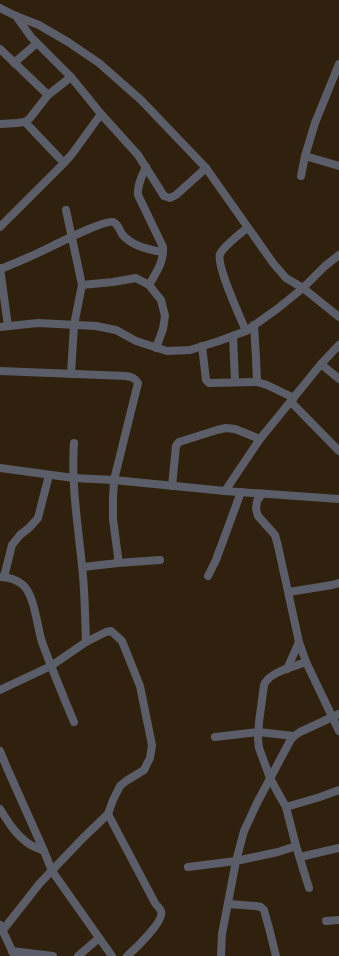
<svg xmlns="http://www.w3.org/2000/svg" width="339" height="956" viewBox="0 0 339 956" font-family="'Source Sans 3',sans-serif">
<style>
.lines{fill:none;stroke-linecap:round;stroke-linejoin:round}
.minor{stroke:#5b5e69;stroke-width:8}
</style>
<rect width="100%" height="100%" fill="#30210f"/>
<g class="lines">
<g class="minor">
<path d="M0,8l16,8 23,9 29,17 31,21 42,37 65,68 67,95 13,15 17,10 36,29"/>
<path d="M16,16l15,21 40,40 30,37 37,41 26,41 6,2 6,-3 30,-27"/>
<path d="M0,49l48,46"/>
<path d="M14,63l23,-20"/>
<path d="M25,122l39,41"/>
<path d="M0,124l17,-1 8,-1 5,-4 18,-23 23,-18"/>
<path d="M305,156l34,10"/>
<path d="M146,167c-4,9 -9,18 -8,28l25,52c1,15 -7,26 -14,38"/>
<path d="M301,176l4,-20 10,-33 24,-59"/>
<path d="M66,210l16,75 -8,40 -3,49"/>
<path d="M0,227l64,-64 8,-9 29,-40"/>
<path d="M0,268l8,58"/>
<path d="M1,269c9,-4 19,-8 28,-12 13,-5 74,-38 84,-35 5,2 6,7 9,12 9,12 27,16 41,18"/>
<path d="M82,285l31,-3 23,-4 13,7 12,15 4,16 -2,13 -7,19"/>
<path d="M254,325l2,33 1,24"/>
<path d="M0,327l38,-4 58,3 20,4 20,11 31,10 23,-1 29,-9 27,-10 31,-22 26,-21 22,-22 14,-11"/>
<path d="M246,331c-6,-14 -30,-66 -26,-77 3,-7 21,-21 27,-26"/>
<path d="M233,336l2,46"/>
<path d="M202,346l4,34 3,3 48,-1 10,3 27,13"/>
<path d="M321,364l18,15"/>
<path d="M0,371l126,5c6,1 9,2 12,7l-24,97 -1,17v22l5,38v6l-35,4"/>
<path d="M291,402l48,49"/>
<path d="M74,443c-3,41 4,82 8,123 3,25 3,51 4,76"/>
<path d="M0,468l74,10 40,2 111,11 114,8"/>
<path d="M172,486l4,-40 3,-4 38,-12 9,-2 9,1 25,10"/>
<path d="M225,491l35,-52 61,-75 18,-19"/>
<path d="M262,494l-5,7 -1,8 2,7 17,19 3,11 21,96 7,20 33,69"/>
<path d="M118,563l42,-3"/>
<path d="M208,576l8,-16 25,-68"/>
<path d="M0,577c8,0 17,3 23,8 12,11 14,42 19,57 10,27 21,54 32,80"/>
<path d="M4,577l8,-32 8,-10 9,-7 9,-10 11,-43"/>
<path d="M289,592l43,-7 7,-2"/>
<path d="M306,662c-13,5 -37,10 -42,23l-5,37 -1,17 1,9 11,30 7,13 9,16 10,39 13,42"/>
<path d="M287,669l12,-27"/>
<path d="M0,690l51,-24 35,-24 20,-10 5,-1 11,10 18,45 12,59 -2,13 -6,12 -18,11 -6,5 -7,14 -5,14 -25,24 -43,45 -37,47"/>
<path d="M215,737l43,-5 36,4"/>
<path d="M0,751l7,17 37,83 8,20 60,85"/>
<path d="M286,807l34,-10 19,-7"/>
<path d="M0,809c8,13 16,26 29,35 5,3 11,5 15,7"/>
<path d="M108,814l47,89c1,2 5,5 6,8 4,10 -26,38 -34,45"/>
<path d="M300,857l39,-9"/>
<path d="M188,867l48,-6 42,-9 18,-6"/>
<path d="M228,904l28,2 5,1 3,3 5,18 7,28"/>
<path d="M326,921l13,-1"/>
<path d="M0,925l14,30"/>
<path d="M12,951l41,5"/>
<path d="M78,956l21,-18"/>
<path d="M221,956l1,-22 14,-73 8,-30 13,-28 33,-62 4,-5 6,-4 39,-18"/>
</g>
</g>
</svg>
